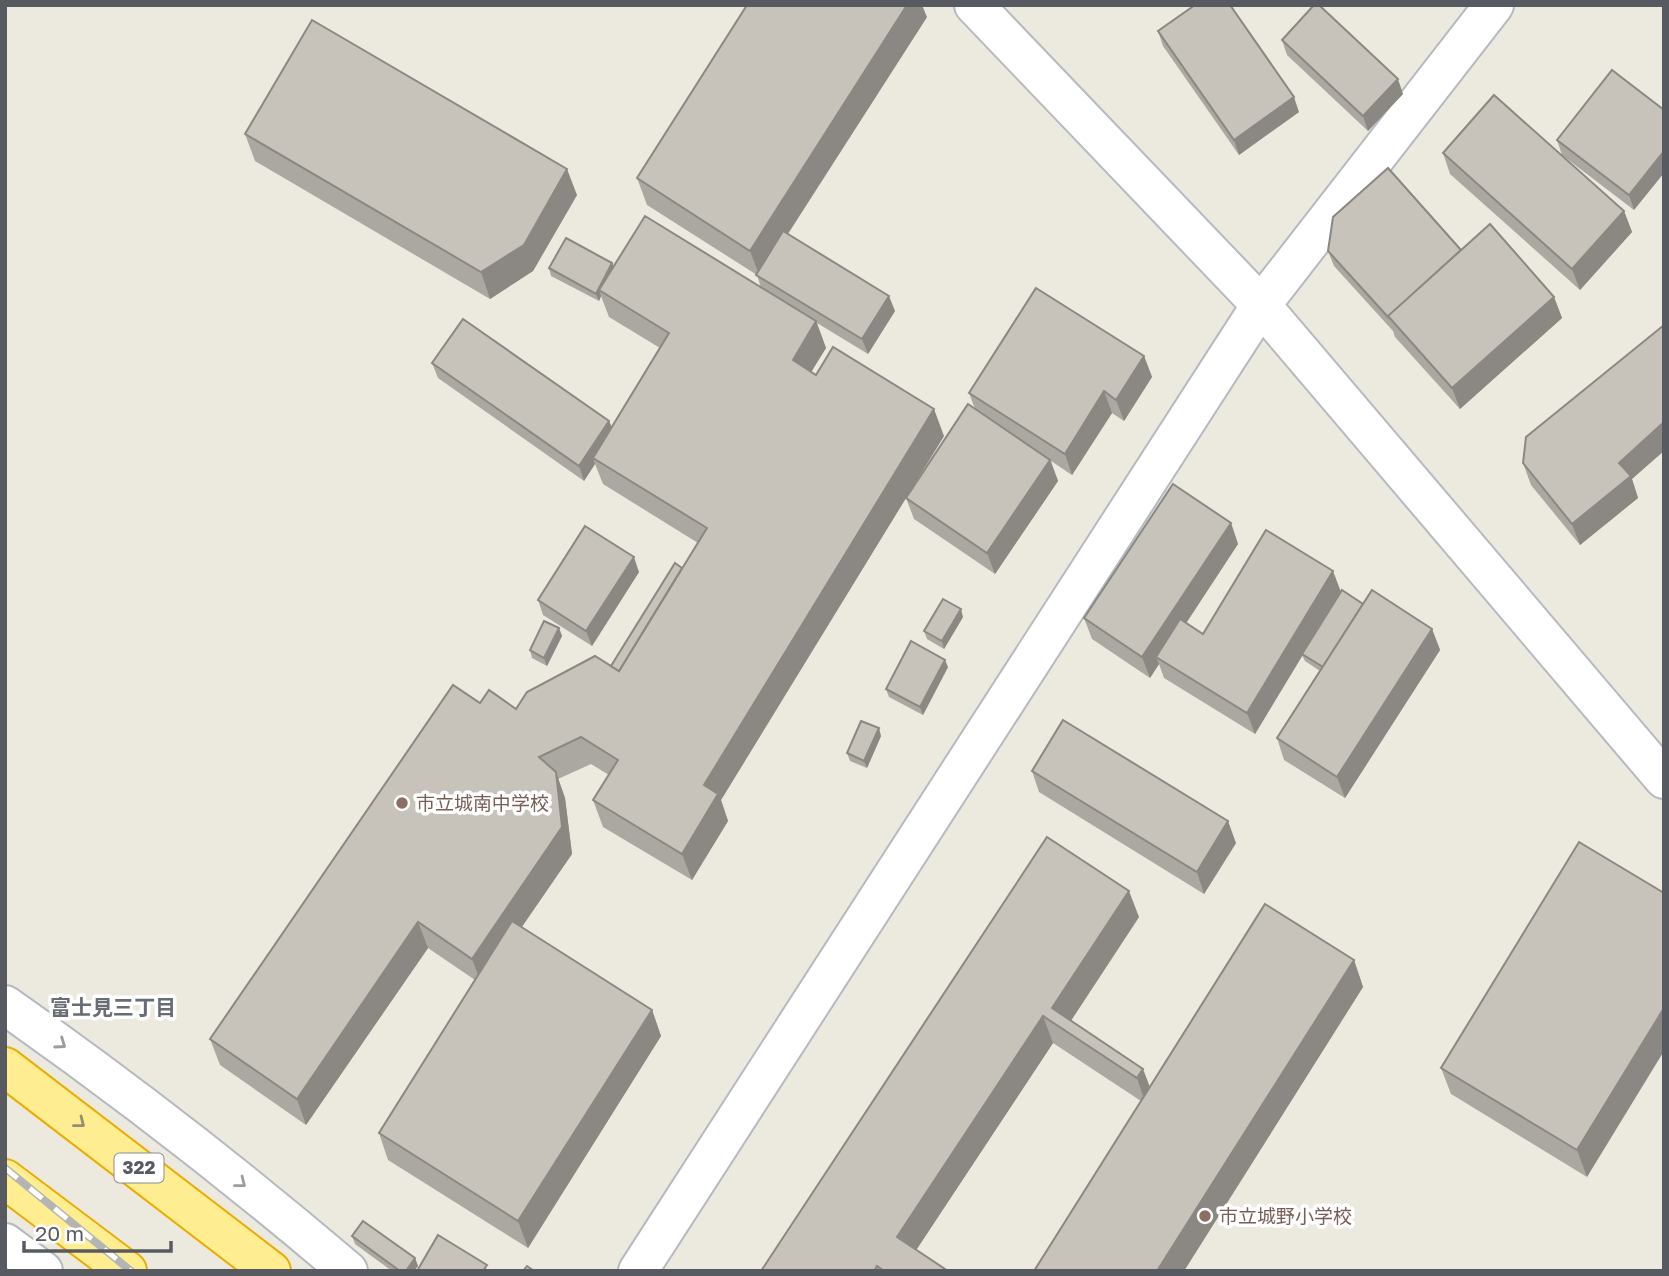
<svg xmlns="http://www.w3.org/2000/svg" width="1669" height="1276" viewBox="0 0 1669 1276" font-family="'Golos Text','Noto Sans JP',sans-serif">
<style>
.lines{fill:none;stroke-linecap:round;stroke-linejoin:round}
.minor-casing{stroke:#b6b9bf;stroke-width:42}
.tertiary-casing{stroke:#b6b9bf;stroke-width:42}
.trunk-casing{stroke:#eaad00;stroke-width:42}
.minor{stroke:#fff;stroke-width:38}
.tertiary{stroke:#fff;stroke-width:38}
.trunk{stroke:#ffed91;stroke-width:38}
.rail-casing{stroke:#b3b4b4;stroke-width:8}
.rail{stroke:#fff;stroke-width:5;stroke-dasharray:16;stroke-linecap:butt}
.wall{fill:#aba8a1}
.shaded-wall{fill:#8b8883}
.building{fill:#c7c3bb;stroke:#8b8883;stroke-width:2}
.oneway{stroke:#9a9da0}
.oneway2{stroke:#928e72}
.education-dot{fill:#8d6e63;stroke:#fff;stroke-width:2.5}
.labels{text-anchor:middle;stroke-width:7;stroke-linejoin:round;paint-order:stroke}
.shield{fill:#fff;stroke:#898c90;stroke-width:2}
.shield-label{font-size:18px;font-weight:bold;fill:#575b61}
.education-label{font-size:19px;fill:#785e54;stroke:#fff;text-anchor:start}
.neighbourhood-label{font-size:21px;font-weight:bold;fill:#686d73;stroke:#fff}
</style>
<rect width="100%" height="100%" fill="#eceade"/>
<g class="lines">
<defs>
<g id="minor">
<path d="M5,1005c118,83 233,172 343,266"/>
<path d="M5,1243l38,28"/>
</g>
<g id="tertiary">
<path d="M974,5l287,300 403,474"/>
<path d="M638,1271l623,-966 233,-300"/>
</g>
<g id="trunk">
<path d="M5,1067l266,204"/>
<path d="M5,1179l122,92"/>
</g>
</defs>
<use href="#minor" class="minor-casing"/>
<use href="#tertiary" class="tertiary-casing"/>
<use href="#trunk" class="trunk-casing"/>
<use href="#minor" class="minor"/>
<use href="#tertiary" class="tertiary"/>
<use href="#trunk" class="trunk"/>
<defs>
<path id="rail" d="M5,1168l126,103"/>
</defs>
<use href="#rail" class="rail-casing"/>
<use href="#rail" class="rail"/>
</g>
<g class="wall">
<path d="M927,17l-139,217 107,77 -27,43 -51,-31 9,25 -15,24 133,64 -223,364 7,21 -36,59 -89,-53 -10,-27 16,-25 -18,-11 -33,15 7,19 7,56 -51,73 131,83 9,26 -133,212 -140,-88 -9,-27 96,-153 -47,-32 -122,177 -86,-60 -10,-26 270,-336 36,6 95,-43 71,-98 16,-25 -95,-59 -8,-20 -11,17 -146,-103 -6,-15 177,58 3,6 48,-79 -51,-31 -8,-21 -2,5 -48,-25 -2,-8 63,-5 2,4 147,21 -4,-13 -110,-70 -10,-27z"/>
<path d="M1158,31l141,81 -60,43 -76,-109z"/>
<path d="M1282,40l121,54 -35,37 -81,-76z"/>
<path d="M1664,110l-30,100 -72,-55 -5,-15z"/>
<path d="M245,134l332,61 -44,76 -43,28 -235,-138z"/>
<path d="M1443,153l181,58 8,21 -52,58 -130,-116z"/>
<path d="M1461,250l93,47 8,21 -102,91 -65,-72 -2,-6 -59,-65 -6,-15z"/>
<path d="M1144,356l8,21 -28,44 -12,-8 -40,62 -21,-14 7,20 -63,93 -81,-55 -8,-21 69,-89 -6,-16z"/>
<path d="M1523,463l109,16 6,19 -58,47 -49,-60z"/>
<path d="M1231,523l7,21 -52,79 17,11 138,-43 22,13 69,25 8,21 -95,148 -61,-38 -7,-22 43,-67 -15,-10 -3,-6 -47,79 -91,-56 -5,-14 -9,14 -58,-39 -8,-21z"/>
<path d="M639,572l-47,74 -49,-31 -5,-15z"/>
<path d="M963,617l-19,32 -17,-10 -3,-8z"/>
<path d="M559,628l3,8 -15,30 -15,-8 -2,-8z"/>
<path d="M948,667l-25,48 -34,-18 -3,-8z"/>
<path d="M881,736l-14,32 -17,-7 -3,-8z"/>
<path d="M1032,771l204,72 -32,51 -165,-102z"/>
<path d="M1579,842l8,335 -136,-83 -10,-26z"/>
<path d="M1139,917l-68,104 79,66 204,-127 9,27 -179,284h-150l107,-170 -88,-58 -137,207 32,21h-187z"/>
<path d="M352,1236l63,22 3,8 -4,5h-22l-37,-27z"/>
</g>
<g class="shaded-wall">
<path d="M907,5h15l5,12 -167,260 -10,-26z"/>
<path d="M1398,79l5,15 -35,37 -5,-15z"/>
<path d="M1294,97l5,15 -60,43 -5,-15z"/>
<path d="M1664,151v22l-30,37 -5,-15z"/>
<path d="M567,169l10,26 -44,76 -43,28 -9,-27z"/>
<path d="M1624,211l8,21 -52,58 -8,-21z"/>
<path d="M612,263l3,7 -16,20 2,6 -2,5 -3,-7z"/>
<path d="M889,296l6,15 -27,43 -6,-15z"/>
<path d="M1554,297l8,21 -102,91 -8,-21z"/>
<path d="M816,321l10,27 -24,39 -9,-27z"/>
<path d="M1144,356l8,21 -28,44 -8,-21z"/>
<path d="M1104,391l8,22 -40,62 -7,-21z"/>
<path d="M934,409l10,27 -223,364 7,21 -36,59 -10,-26 22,-69z"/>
<path d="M609,421l6,15 -22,22 2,6 -11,17 -5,-15z"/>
<path d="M1664,422v29l-32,28 6,19 -58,47 -8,-21 47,-61z"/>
<path d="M1050,460l8,21 -63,93 -8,-21z"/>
<path d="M1231,523l7,21 -76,116 -6,-3 3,7 -9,14 -8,-21z"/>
<path d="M634,557l5,15 -47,74 -6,-15z"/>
<path d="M1333,571l8,21 -86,142 -8,-21z"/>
<path d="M961,609l2,8 -19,32 -2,-8z"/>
<path d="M559,628l3,8 -15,30 -3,-8z"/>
<path d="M1432,629l8,21 -95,148 -8,-21z"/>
<path d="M945,660l3,7 -25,48 -3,-8z"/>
<path d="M879,728l2,8 -14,32 -3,-7z"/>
<path d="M556,772l9,26 7,56 -90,131 -10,-26z"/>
<path d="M1228,821l8,22 -32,51 -7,-22z"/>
<path d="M1129,891l10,26 -75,114 -12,-23z"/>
<path d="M418,922l10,26 -122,177 -9,-26z"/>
<path d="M1354,960l9,27 -179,284h-27z"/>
<path d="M1664,1008v43l-77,126 -10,-27z"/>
<path d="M652,1010l9,26 -133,212 -10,-27z"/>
<path d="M1043,1016l10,27 -146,221 -10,-27z"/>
<path d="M1143,1069l10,26 -7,10 -9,-27z"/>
<path d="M415,1258l3,8 -4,5h-8z"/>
</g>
<g class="building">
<path d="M747,5h160l-157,246 -113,-73z"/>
<path d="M1195,5h35l64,92 -60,43 -76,-109z"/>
<path d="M1314,5h5l79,74 -35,37 -81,-76z"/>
<path d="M312,20l255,149 -43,76 -43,27 -236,-138z"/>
<path d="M1612,70l52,40v41l-35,44 -72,-55z"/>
<path d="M1494,95l130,116 -52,58 -129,-116z"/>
<path d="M1388,168l73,82 -73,67 -60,-66 5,-34z"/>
<path d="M645,216l171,105 -23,39 23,15 17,-28 101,62 -230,376 14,9 -36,60 -89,-54 25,-40 -37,-23 -42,20 17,15 6,55 -90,132 -54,-37 -121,177 -87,-60 243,-354 27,18 9,-13 27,19 11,-17 68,-36 24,15 88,-143 -114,-70 76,-125 -70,-43z"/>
<path d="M1490,224l64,73 -102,91 -64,-72z"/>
<path d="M783,231l106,65 -27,43 -106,-64z"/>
<path d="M566,238l46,25 -16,31 -47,-26z"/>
<path d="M1036,288l108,68 -28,44 -12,-9 -39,63 -96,-61z"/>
<path d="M463,319l146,102 -30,45 -147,-103z"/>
<path d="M1664,325v97l-45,41 12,13 -59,48 -49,-61 3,-26z"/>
<path d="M968,404l82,56 -63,93 -81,-55z"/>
<path d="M1173,484l58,39 -89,134 -58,-39z"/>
<path d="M585,526l49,31 -48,74 -48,-31z"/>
<path d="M1266,530l67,41 -86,142 -91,-56 24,-38 23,15z"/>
<path d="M675,563l7,5 -63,103 -8,-5z"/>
<path d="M1342,590l21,14 -40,63 -21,-13z"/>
<path d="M1372,590l60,39 -95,148 -60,-39z"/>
<path d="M943,599l18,10 -19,32 -18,-10z"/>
<path d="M544,621l15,7 -15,30 -14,-8z"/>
<path d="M911,641l34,19 -25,47 -34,-18z"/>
<path d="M1063,720l165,101 -31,51 -165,-101z"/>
<path d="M861,721l18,7 -15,33 -17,-8z"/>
<path d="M1047,837l82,54 -77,117 91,61 -6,9 -94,-62 -146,221 51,34h-64l-7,-5 -3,5h-113z"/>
<path d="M1579,842l85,51v115l-87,142 -136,-82z"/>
<path d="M1265,904l89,56 -197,311h-123z"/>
<path d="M512,921l140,89 -134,211 -139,-88z"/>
<path d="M363,1221l52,37 -9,13h-6l-48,-35z"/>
<path d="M438,1235l49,30 -4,6h-66z"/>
<path d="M527,1266l7,5h-11z"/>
</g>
<defs><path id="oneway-chevron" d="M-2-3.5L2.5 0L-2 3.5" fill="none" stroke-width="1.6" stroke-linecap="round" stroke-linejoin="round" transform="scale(1.75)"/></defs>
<g class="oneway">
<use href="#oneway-chevron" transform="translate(61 1044) rotate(35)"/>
<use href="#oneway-chevron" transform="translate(241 1183) rotate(38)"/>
</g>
<use class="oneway2" href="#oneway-chevron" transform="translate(80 1123) rotate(38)"/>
<g class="education-dot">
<circle cx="402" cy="803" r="7"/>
<circle cx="1205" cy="1216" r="7"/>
</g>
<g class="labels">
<rect class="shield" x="114.5" y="1153.5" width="49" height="29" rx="5"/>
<g class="shield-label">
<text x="139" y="1174">322</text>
</g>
<g class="education-label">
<text x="416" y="810">市立城南中学校</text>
<text x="1219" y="1223">市立城野小学校</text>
</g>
<g class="neighbourhood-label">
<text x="113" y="1015">富士見三丁目</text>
</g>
</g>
<rect width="1669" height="1276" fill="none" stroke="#575b61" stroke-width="14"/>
<path d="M24 1241v10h147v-10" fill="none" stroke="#575b61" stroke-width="3.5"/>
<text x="35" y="1241" font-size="21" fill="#575b61" stroke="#ffffff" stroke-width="5" paint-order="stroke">20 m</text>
</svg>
